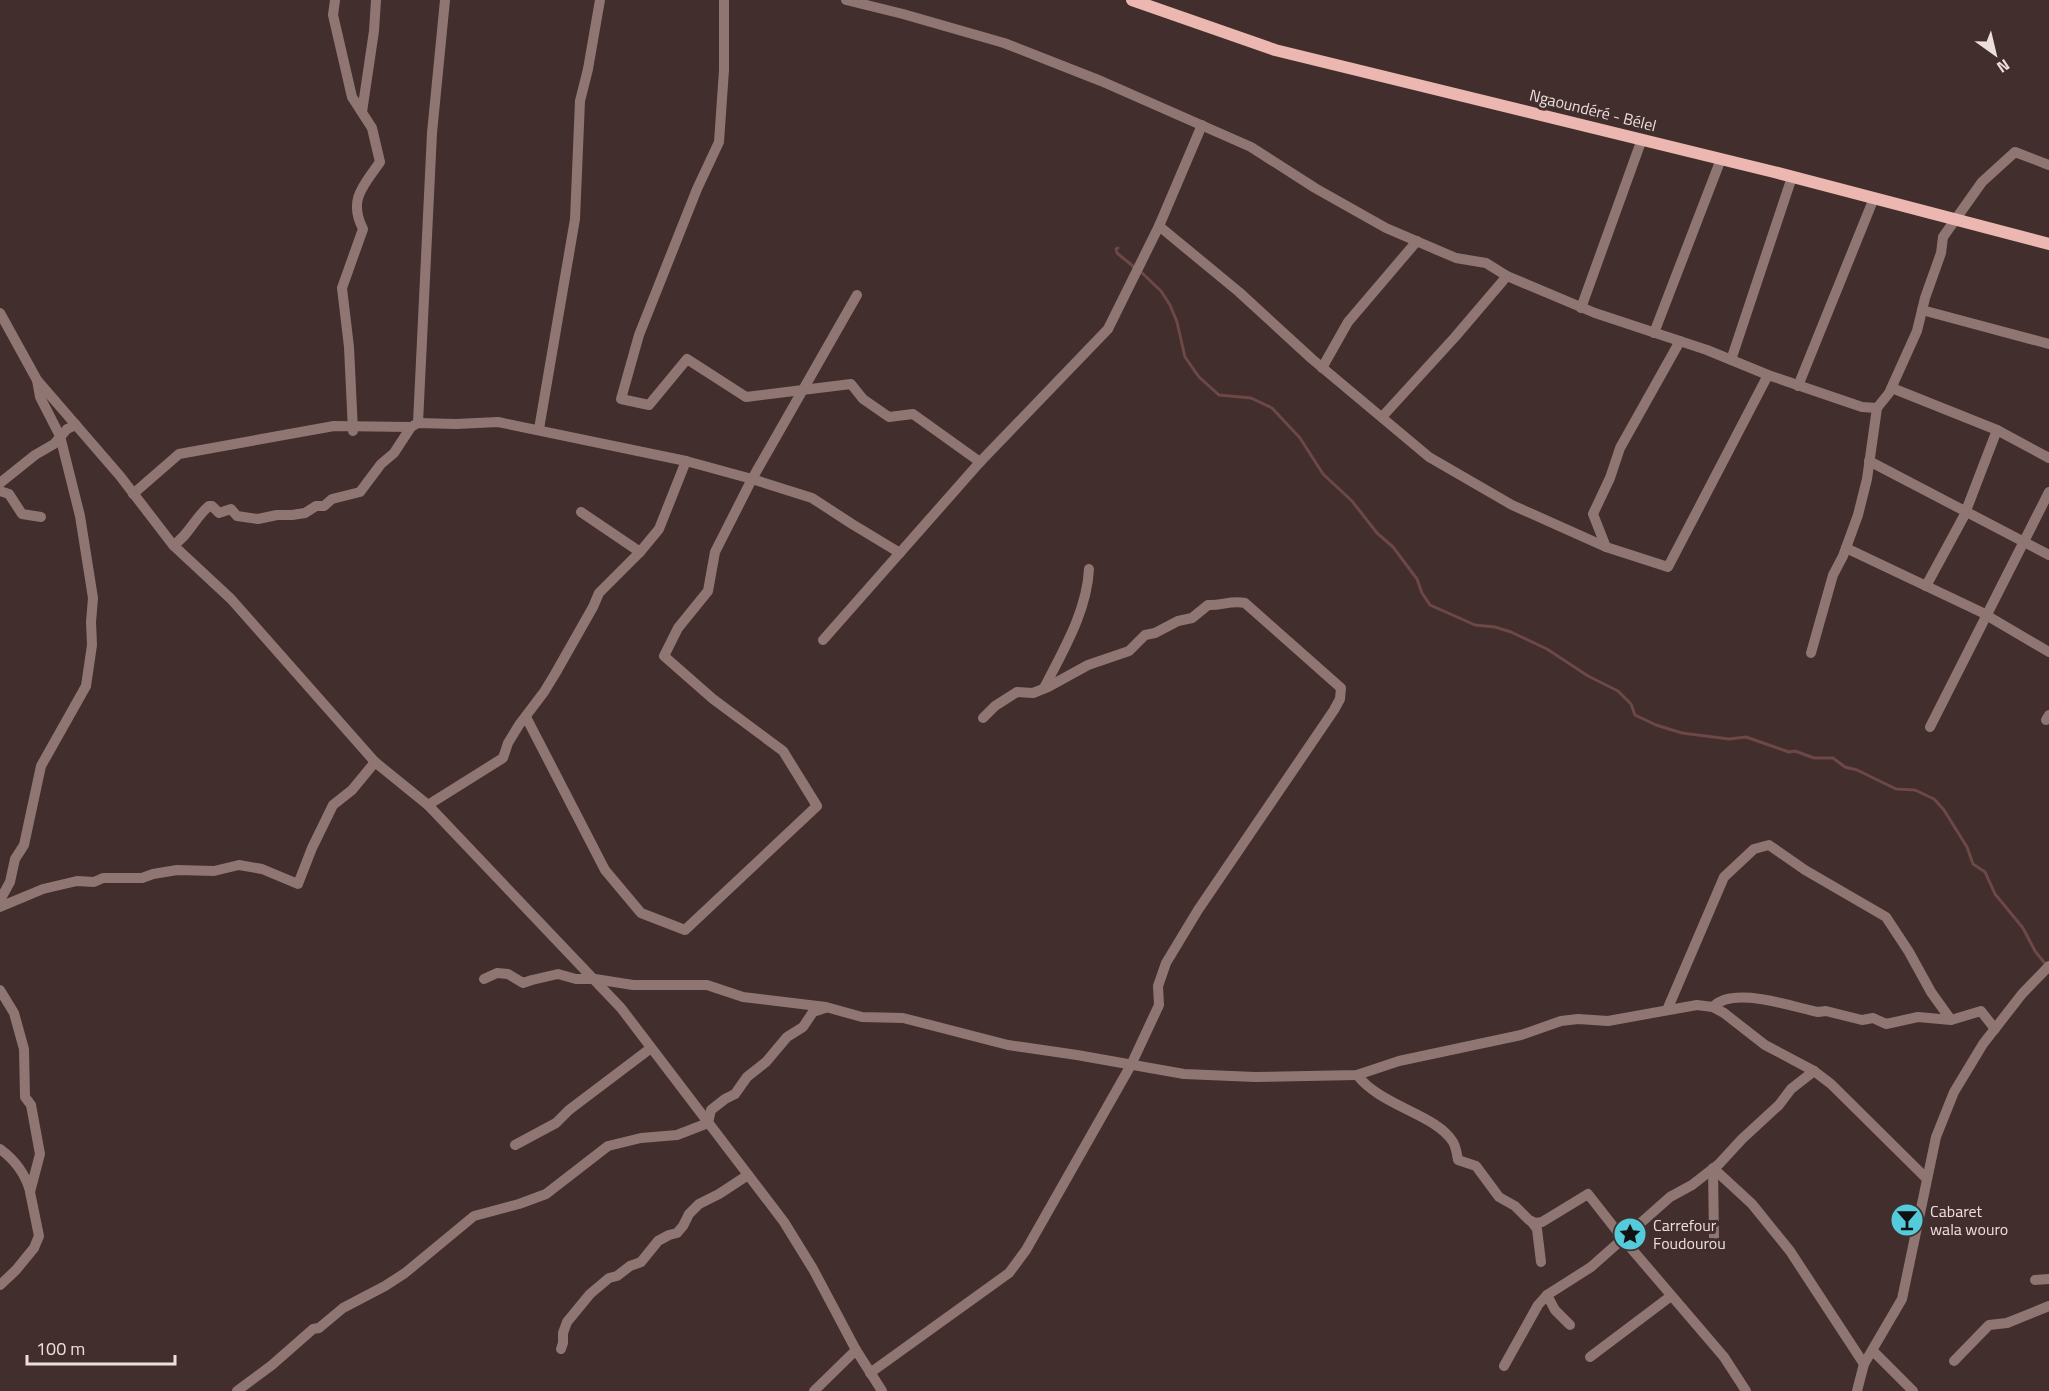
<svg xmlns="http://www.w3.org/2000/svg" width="2049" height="1391" viewBox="0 0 2049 1391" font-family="'Titillium Web',sans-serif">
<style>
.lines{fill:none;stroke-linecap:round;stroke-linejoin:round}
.stream{stroke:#6c4847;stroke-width:3}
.minor{stroke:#8f7672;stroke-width:10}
.major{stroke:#ebb7b0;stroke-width:12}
.labels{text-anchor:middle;stroke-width:6;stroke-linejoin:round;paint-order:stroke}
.street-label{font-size:16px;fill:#ecdfdd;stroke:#422e2c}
.poi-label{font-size:16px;fill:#ecdfdd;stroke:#422e2c;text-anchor:start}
</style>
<rect width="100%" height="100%" fill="#422e2c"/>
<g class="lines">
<g class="stream">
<path d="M1118,248l-2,1 1,4 17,14"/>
<path d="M1140,271l21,20 9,14 7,17 8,35 14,20 20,18 32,3 21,10 28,30 23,36 29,27 25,32 16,14 24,32 5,14 8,12 45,20 20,2 16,5 36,17 41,27 30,15 13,13 4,11 21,10 26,8 47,6 17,-2 43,15 6,-1 19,7h19l12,9 12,3 39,19 19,1 19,9 10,11 23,37 6,17 12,8 10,22 28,34 12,23 12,15"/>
</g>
<g class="minor">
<path d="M335,0l-2,15 19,82 20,31 8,34c-17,24 -32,38 -17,67l-21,59 7,59 4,84"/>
<path d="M724,0v70l-5,72 -22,47 -58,146 -18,64 28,6 38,-46 59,38 105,-13 12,15 26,18 24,-3 67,48 -157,178"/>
<path d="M846,0l57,14 101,29 97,38 150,66 64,41 71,40 70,30 30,5 21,13 88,37 112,37 61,25 94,32 15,1"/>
<path d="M362,112l12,-81 2,-31"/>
<path d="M1159,226l80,66 73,67 117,98 83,48 94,42 62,20 100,-192"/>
<path d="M1581,308l61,-169"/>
<path d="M1922,310l127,34"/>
<path d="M0,313l37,67 83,96 53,69 58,54 144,163 53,43 193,203 163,214 29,47 43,81 26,41"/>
<path d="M1654,333l67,-174"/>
<path d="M1731,360l61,-183"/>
<path d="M1322,368l26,-46 69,-81"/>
<path d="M1798,386l76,-188"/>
<path d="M1892,388l105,42 52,28"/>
<path d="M1382,417l73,-80 52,-61"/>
<path d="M418,423l14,-290 13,-133"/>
<path d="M539,429l36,-210 5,-118 8,-32 12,-69"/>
<path d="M1869,461l180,94"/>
<path d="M980,462l128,-133 51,-103 43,-101"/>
<path d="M0,483l35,-28 19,-11 13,-15 9,-4"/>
<path d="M0,491l9,3 13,20 19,3"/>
<path d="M133,494l46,-40 155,-28 77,1"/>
<path d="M173,545c15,-8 22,-28 36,-39h3l7,7 12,-4 6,7 21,3 19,-4h15l13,-2 11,-7h8l8,-7 28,-7 21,-28 13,-11 17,-26 7,-4 38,1 42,-2 188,39 66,18 60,19 40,26 48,29"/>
<path d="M1606,547l-13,-33 17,-36 10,-30 60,-107"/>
<path d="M1846,548l135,64 68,40"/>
<path d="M640,552l19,-23 27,-68"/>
<path d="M1926,586l38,-70 33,-86"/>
<path d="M1811,653l22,-78 10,-19 15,-41 9,-36 10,-71 12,-15 28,-62 8,-33 16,-45 2,-16 39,-55 33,-30 34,13"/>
<path d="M1044,688c19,-37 43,-77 45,-119"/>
<path d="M526,717l79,153 36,43 44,17 132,-124 -34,-55 -70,-52 -49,-43 14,-28 30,-37 7,-39 37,-73 105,-184"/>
<path d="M2046,720l3,-5"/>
<path d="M1930,727l119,-235"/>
<path d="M428,805l75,-47 5,-15 11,-18 25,-33 11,-18 38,-67 6,-14 41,-41 -59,-40"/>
<path d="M0,900l10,-18 5,-23 9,-14 17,-79 45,-80 6,-41 -1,-23 2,-24 -13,-82 -20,-80 -20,-39 -3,-17"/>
<path d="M0,907l43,-18 34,-8 17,1 9,-4h39l11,-4 24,-4 37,1 25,-6 23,4 36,15 14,-36 21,-43 19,-15 23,-28"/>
<path d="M484,979l13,-6 11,1 15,9 9,-3 26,-6 18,5h19l38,6h74l36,12 83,10 36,10 41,1 105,27 69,10 107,19 71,3 102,-2 42,-14 122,-26 40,-14 17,-2 30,2 89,-16 16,2 11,6 41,32 49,26 17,13 95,94"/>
<path d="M0,990l14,23 10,36 1,48 6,8 9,49 -10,38 9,44 -5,12 -18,22 -16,15"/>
<path d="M1713,1007c19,-22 79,0 105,5l8,-1 36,9 11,-2 13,6 32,-7 33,3"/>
<path d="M1667,1010l57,-133 30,-28 15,-4 36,25 81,47 23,35 22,40 20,28 30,-9 14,18"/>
<path d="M1357,1075c25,32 79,39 96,67 3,5 4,12 5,18l18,6 23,31 16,9 14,14 6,3 7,-1 46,-28 36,46 100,117 22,34"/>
<path d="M515,1145l41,-22 13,-13 82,-62"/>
<path d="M0,1149c15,11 25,24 30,42"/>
<path d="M1531,1221l6,8 4,33"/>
<path d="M1714,1239l-1,-71 39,36 38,47 74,113"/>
<path d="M2035,1280l14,-1"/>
<path d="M1570,1325l-15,-15 -8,-15 44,-28 79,-70 22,-12 27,-21 23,-25 37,-34 12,-16 23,-18"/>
<path d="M561,1349l2,-6v-10l4,-11 23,-28 19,-16 8,-2 13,-10 11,-4 17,-21 11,-6 8,-2 6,-7 6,-12 10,-10 20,-10 29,-19"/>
<path d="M1873,1351l40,40"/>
<path d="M1590,1357l81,-61"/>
<path d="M1954,1361l35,-36 18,-2 42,-17"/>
<path d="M1504,1366l34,-61 9,-10"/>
<path d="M870,1373l139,-100 17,-23 105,-185 28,-60 -1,-19 8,-23 32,-53 136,-200 6,-11 1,-11 -96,-85c-14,-3 -24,3 -37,2l-16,13 -14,3 -23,12 -10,2 -16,16 -41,14 -40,22 -15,6 -16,-1 -22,14 -12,12"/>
<path d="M237,1391l35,-26 41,-36 6,-1 24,-20 42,-22 20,-13 69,-57 45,-12 27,-10 62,-48 33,-8 36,-3 31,-12 3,-13 14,-11 10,-5 12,-17 19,-15 21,-25 16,-10 10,-15 12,-4"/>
<path d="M814,1391l42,-41"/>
<path d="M1857,1391l7,-27 38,-65 34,-162 18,-45 29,-48 39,-50 27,-28"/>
</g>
<path class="major" d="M1132,0l143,50 499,122 275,72"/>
</g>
<defs>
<symbol id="bar-disc" viewBox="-11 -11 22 22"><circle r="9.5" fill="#53cbda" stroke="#422e2c"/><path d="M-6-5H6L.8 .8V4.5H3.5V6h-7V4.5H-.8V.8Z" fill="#111"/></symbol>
<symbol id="sight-disc" viewBox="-11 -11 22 22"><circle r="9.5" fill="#53cbda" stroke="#422e2c"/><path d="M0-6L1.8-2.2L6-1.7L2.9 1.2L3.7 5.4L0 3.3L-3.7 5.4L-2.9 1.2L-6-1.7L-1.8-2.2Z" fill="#111"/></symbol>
</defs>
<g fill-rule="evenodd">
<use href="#bar-disc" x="1888" y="1201" width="38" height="38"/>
<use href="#sight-disc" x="1611" y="1215" width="38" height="38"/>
</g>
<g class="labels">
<g class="street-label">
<text transform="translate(1593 110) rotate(14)" y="6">Ngaoundéré - Bélel</text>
</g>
<g class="poi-label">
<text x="1930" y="1217">Cabaret<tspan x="1930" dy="18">wala wouro</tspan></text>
<text x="1653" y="1231">Carrefour<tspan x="1653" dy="18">Foudourou</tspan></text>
</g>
</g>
<g transform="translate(1995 54) rotate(146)" stroke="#422e2c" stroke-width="4.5" paint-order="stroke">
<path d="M0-4.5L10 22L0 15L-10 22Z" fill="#ecdfdd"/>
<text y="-9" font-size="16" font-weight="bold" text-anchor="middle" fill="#ecdfdd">N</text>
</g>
<path d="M27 1355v9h148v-9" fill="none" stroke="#ecdfdd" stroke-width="3"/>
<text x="36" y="1355" font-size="18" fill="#ecdfdd" stroke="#422e2c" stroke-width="4.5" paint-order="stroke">100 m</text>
</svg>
